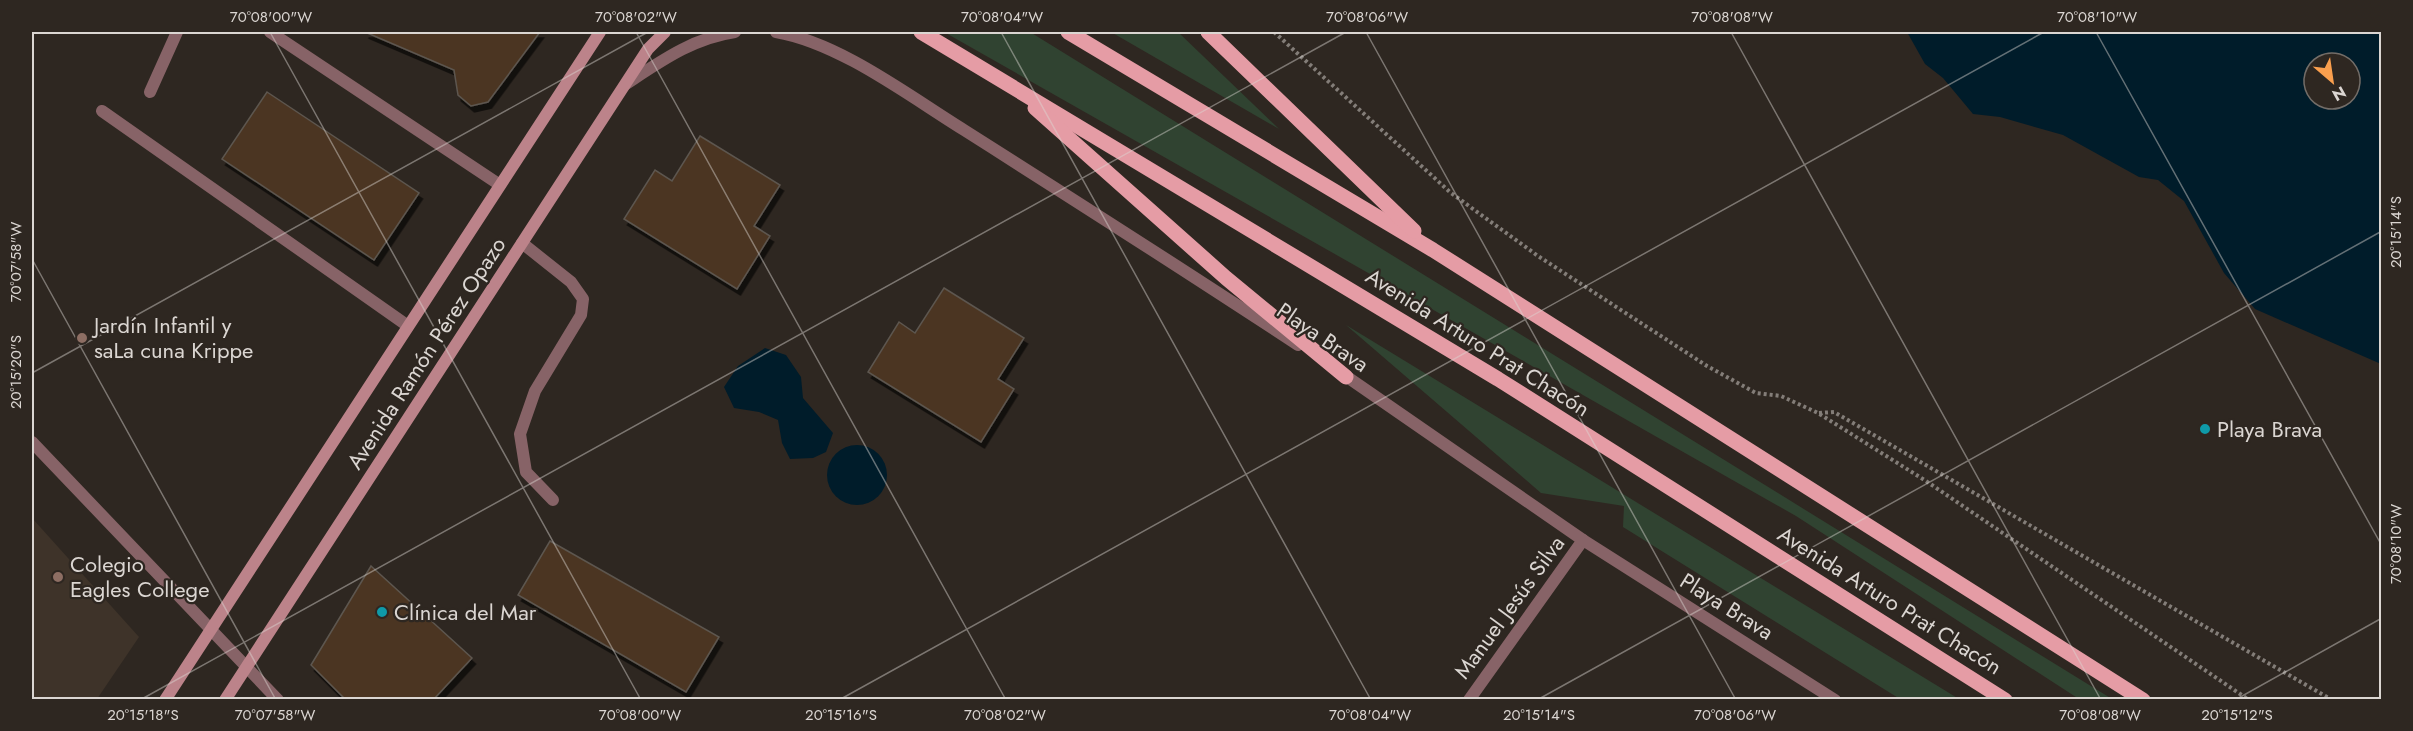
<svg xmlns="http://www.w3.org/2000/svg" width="2413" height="731" viewBox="0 0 2413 731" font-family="Jost,sans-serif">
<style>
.built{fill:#3e3329}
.green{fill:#304331}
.water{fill:#001c2a;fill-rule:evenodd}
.building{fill:#4c3622;stroke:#5d564f;stroke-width:1.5;filter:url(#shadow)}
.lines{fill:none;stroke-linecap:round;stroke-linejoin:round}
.path{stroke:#837d78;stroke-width:4;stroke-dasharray:3 3;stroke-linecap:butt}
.service{stroke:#876367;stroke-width:12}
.minor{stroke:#876367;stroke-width:12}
.tertiary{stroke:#876367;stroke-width:12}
.secondary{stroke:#bc838a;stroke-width:12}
.primary{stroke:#e59ca5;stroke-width:15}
.ticks{fill:none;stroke:#dbd6d2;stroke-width:1.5;stroke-opacity:0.45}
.education-dot{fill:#8d6e63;stroke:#2e2721;stroke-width:2}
.culture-dot{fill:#0f9aa8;stroke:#2e2721;stroke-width:2}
.labels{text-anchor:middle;stroke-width:4.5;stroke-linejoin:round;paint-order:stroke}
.poi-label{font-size:22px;fill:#dbd6d2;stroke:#2e2721;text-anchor:start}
.street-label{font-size:22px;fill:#dbd6d2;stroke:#2e2721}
.neatline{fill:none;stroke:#dbd6d2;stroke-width:2}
.ticks-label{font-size:15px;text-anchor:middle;fill:#dbd6d2}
</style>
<defs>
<filter id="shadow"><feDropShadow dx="3.5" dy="6" stdDeviation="0" flood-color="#0009"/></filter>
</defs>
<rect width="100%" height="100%" fill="#2e2721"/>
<path class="built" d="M32,518l107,119 -42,62h-65z"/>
<g class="green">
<path d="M944,32h86l1082,667h-33l-283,-183z"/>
<path d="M1111,32h67l101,97z"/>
<path d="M1346,325l613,374h-59l-277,-172 1,-21 -83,-13z"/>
</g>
<g class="water">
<path d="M1907,32h474v332l-126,-55 -31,-36 -40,-72 -26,-21 -19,-3 -76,-42 -63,-18 -27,-3 -30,-36 -18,-14zM2314,63h36v36h-36z"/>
<path d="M765,348l21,7 15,22 2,21 30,35 -7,19 -13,6 -23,1 -8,-16 -4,-23 -19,-8 -25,-4 -10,-21 14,-21z"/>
<circle cx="857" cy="475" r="30"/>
</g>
<g class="building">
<path d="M365,32h175l-52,70 -17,4 -13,-11 -4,-25z"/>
<path d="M267,92l152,101 -45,67 -152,-101z"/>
<path d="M700,136l80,49 -26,41 16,10 -33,53 -113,-70 31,-49 17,11z"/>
<path d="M944,288l80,50 -26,41 16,10 -33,53 -113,-70 31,-50 16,11z"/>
<path d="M550,541l169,96 -33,55 -168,-97z"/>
<path d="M371,566l101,92 -39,42h-87l-35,-35z"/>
</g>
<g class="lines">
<g class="path">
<path d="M1274,32l177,161 87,63 169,110 49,27 25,3 37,17 108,68 323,219"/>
<path d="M1819,413l15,-1 498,288"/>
</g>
<g class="service">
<path d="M270,32l230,153"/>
<path d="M150,92l27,-60"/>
<path d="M102,111l306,215"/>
<path d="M522,243l49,39 12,17 -2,16 -46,76 -15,43 6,38 27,28"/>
</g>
<g class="minor">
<path d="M32,442l246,258"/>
<path d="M1469,700l114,-160"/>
</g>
<g class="tertiary">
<path d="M776,32c64,11 133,64 188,98 112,71 223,142 334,215"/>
<path d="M626,84c35,-23 67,-46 109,-52"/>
<path d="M1340,372l243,168 252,160"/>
</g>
<g class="secondary">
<path d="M165,700l435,-668"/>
<path d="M225,700l423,-651 17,-17"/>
</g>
<g class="primary">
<path d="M921,32l577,347 507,321"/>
<path d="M1068,32l365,218 710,450"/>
<path d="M1208,32l206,199"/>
<path d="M1035,108l191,170 120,99"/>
</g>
</g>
<path class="ticks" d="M270,32l371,668M636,32l370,668M1001,32l370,668M1366,32l370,668M1731,32l370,668M2096,32l286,514M32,259l244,441M32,373l616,-341M140,700l1206,-668M839,700l1205,-668M1537,700l845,-469M2235,700l147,-82"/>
<g class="education-dot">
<circle cx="82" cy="338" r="6"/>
<circle cx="58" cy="577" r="6"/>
</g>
<g class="culture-dot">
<circle cx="2205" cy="429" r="6"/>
<circle cx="382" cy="612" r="6"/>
</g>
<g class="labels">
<g class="poi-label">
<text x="94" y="333">Jardín Infantil y<tspan x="94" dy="25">saLa cuna Krippe</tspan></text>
<text x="2217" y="437">Playa Brava</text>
<text x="70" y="572">Colegio<tspan x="70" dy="25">Eagles College</tspan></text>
<text x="394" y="620">Clínica del Mar</text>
</g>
<g class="street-label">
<text transform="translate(1323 337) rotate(34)" y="8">Playa Brava</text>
<text transform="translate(1478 342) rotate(32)" y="8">Avenida Arturo Prat Chacón</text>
<text transform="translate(426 353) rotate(-57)" y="8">Avenida Ramón Pérez Opazo</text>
<text transform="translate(1890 600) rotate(32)" y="8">Avenida Arturo Prat Chacón</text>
<text transform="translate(1727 606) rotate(32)" y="8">Playa Brava</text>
<text transform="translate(1509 607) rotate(-54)" y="8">Manuel Jesús Silva</text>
</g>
</g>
<rect width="2413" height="731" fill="none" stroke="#2e2721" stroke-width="66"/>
<g transform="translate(2332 81) rotate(151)"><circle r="28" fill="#2e2721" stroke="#736d68" stroke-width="1.5"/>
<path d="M0-4.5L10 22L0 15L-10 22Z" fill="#fa9f4e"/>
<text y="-9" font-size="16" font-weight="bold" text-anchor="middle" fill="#dbd6d2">N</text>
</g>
<rect x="33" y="33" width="2347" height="665" class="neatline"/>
<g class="ticks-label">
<text x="271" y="22">70°08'00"W</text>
<text x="636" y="22">70°08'02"W</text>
<text x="1002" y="22">70°08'04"W</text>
<text x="1367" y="22">70°08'06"W</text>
<text x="1732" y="22">70°08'08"W</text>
<text x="2097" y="22">70°08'10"W</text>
<text transform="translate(2396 232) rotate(-90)" y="5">20°15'14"S</text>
<text transform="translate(16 262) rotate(-90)" y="5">70°07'58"W</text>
<text transform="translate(16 372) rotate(-90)" y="5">20°15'20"S</text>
<text transform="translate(2396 544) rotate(-90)" y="5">70°08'10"W</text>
<text x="143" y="720">20°15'18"S</text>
<text x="275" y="720">70°07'58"W</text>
<text x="640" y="720">70°08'00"W</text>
<text x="841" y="720">20°15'16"S</text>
<text x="1005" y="720">70°08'02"W</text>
<text x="1370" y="720">70°08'04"W</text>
<text x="1539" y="720">20°15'14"S</text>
<text x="1735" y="720">70°08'06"W</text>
<text x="2100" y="720">70°08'08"W</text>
<text x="2237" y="720">20°15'12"S</text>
</g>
</svg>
